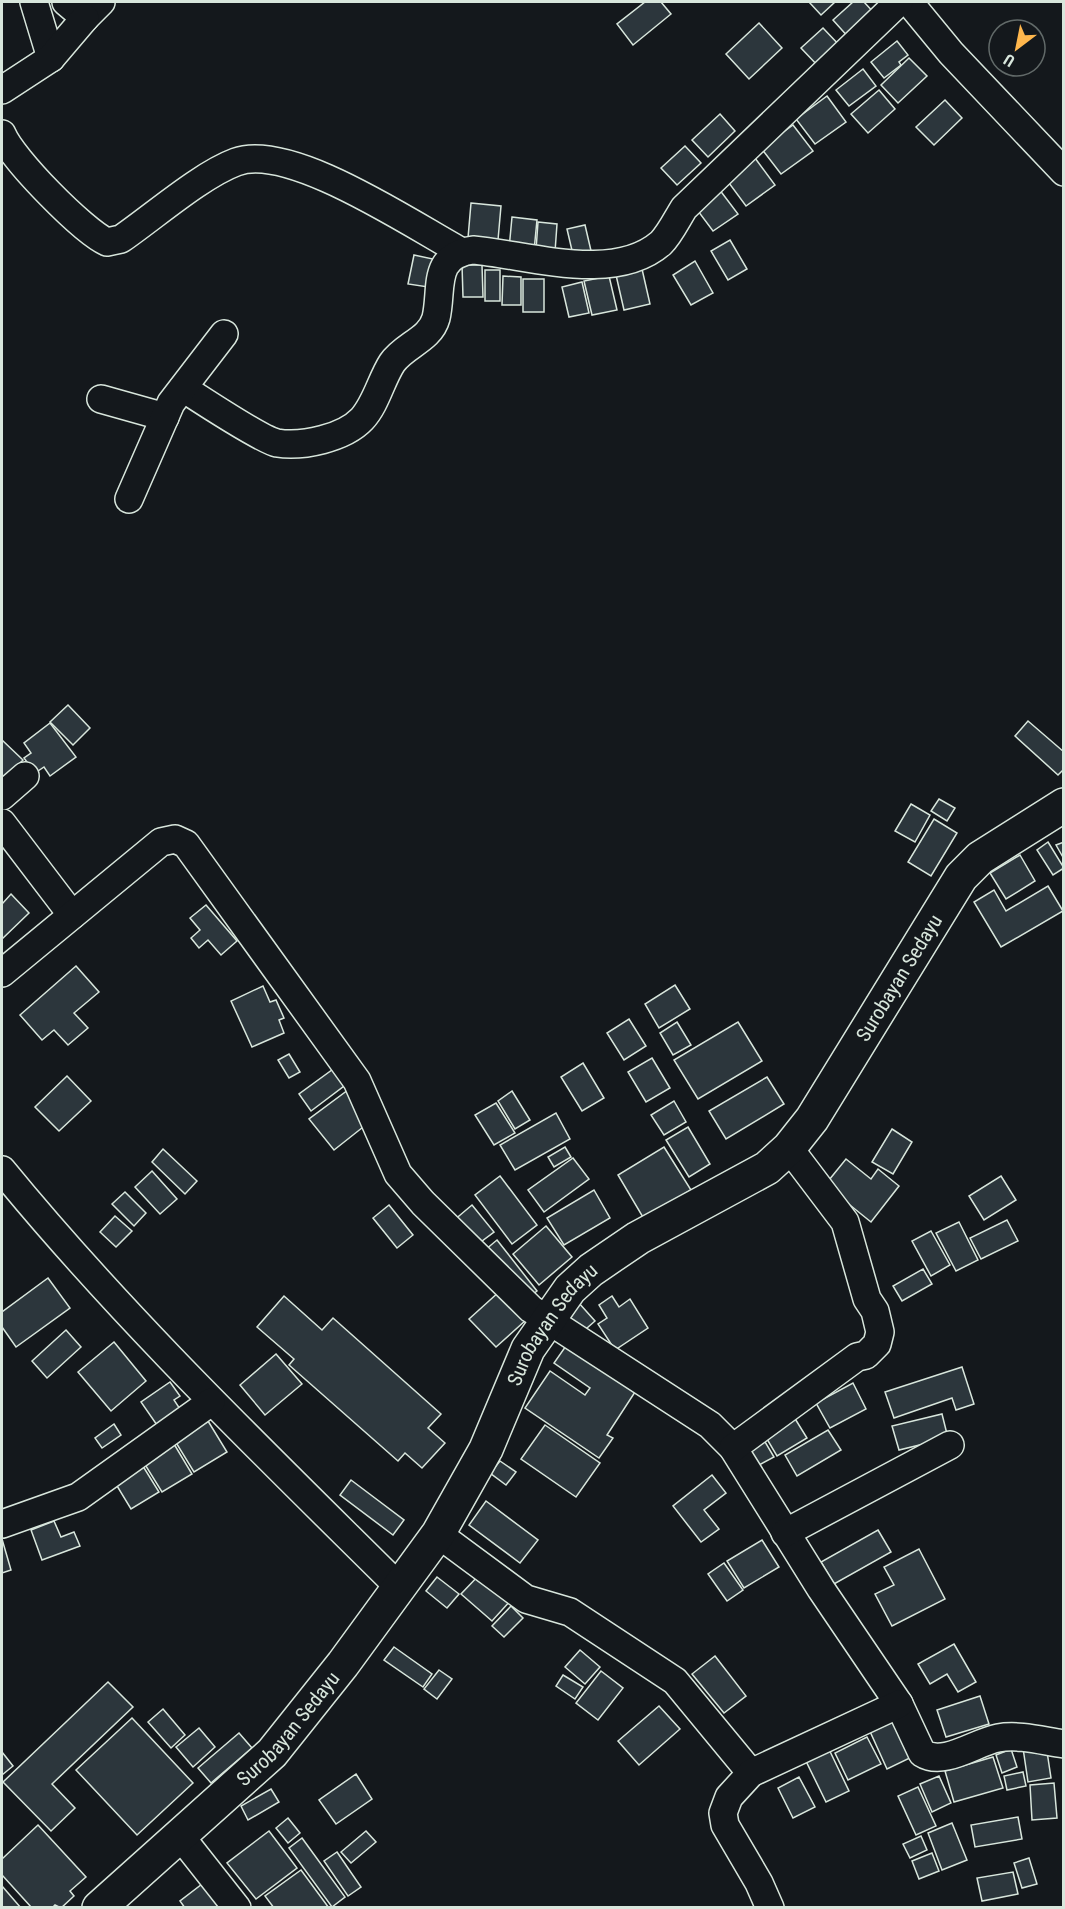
<svg xmlns="http://www.w3.org/2000/svg" width="1065" height="1909" viewBox="0 0 1065 1909" font-family="'Roboto Condensed',sans-serif">
<style>
.building{fill:#2c363c;stroke:#d8e6dc;stroke-width:1.5}
.lines{fill:none;stroke-linecap:round;stroke-linejoin:round}
.minor-casing{stroke:#d8e6dc;stroke-width:30}
.major-casing{stroke:#d8e6dc;stroke-width:36}
.minor{stroke:#14181c;stroke-width:27}
.major{stroke:#14181c;stroke-width:33}
.labels{text-anchor:middle;stroke-width:4.5;stroke-linejoin:round;paint-order:stroke}
.street-label{font-size:20px;fill:#d8e6dc;stroke:#14181c}
</style>
<rect width="100%" height="100%" fill="#14181c"/>
<g class="building">
<path d="M645,2h16l10,12 -38,31 -16,-21z"/>
<path d="M809,2h26l-14,13z"/>
<path d="M853,2h11l12,13 -26,24 -17,-19z"/>
<path d="M759,23l23,25 -33,31 -23,-25z"/>
<path d="M823,28l18,19 -22,20 -18,-19z"/>
<path d="M897,41l11,14 -9,7 2,3 -17,13 -13,-16z"/>
<path d="M909,58l18,18 -29,27 -17,-18z"/>
<path d="M863,69l13,17 -27,20 -13,-16z"/>
<path d="M879,90l16,19 -27,24 -17,-19z"/>
<path d="M827,96l19,26 -31,22 -19,-25z"/>
<path d="M945,100l17,18 -28,27 -18,-18z"/>
<path d="M720,114l15,17 -27,26 -16,-17z"/>
<path d="M793,125l20,26 -32,23 -20,-26z"/>
<path d="M685,146l16,17 -24,22 -16,-17z"/>
<path d="M755,158l20,27 -29,21 -20,-27z"/>
<path d="M719,189l19,25 -25,17 -18,-24z"/>
<path d="M471,203l30,3 -3,34 -30,-2z"/>
<path d="M512,217l25,3 -3,31 -25,-2z"/>
<path d="M538,222l19,2 -2,28 -19,-2z"/>
<path d="M585,225l7,30 -18,4 -7,-30z"/>
<path d="M730,240l17,29 -19,11 -17,-29z"/>
<path d="M414,255l19,4 -5,28 -20,-3z"/>
<path d="M695,261l18,32 -22,12 -18,-30z"/>
<path d="M462,265h20l1,32h-20z"/>
<path d="M642,269l8,35 -26,6 -8,-35z"/>
<rect x="485" y="270" width="15" height="31"/>
<path d="M503,276l18,1v28h-19z"/>
<path d="M609,276l8,34 -25,5 -8,-34z"/>
<rect x="523" y="279" width="21" height="33"/>
<path d="M582,282l7,31 -20,4 -7,-30z"/>
<path d="M68,705l22,23 -17,17 -23,-23z"/>
<path d="M1028,721l36,31v17l-6,6 -43,-39z"/>
<path d="M50,723l26,34 -26,19 -6,-9 -9,6 -11,-15 7,-5 -7,-10z"/>
<path d="M2,740l21,20 -21,22z"/>
<path d="M939,799l16,9 -8,13 -16,-10z"/>
<path d="M911,804l19,11 -15,27 -20,-11z"/>
<path d="M934,819l23,14 -26,43 -23,-14z"/>
<path d="M1048,842l16,26 -11,7 -16,-25z"/>
<path d="M1064,842v17l-8,-14z"/>
<path d="M1020,855l15,26 -29,18 -16,-26z"/>
<path d="M1048,886l15,25 -62,36 -27,-45 20,-12 12,21z"/>
<path d="M11,894l18,19 -27,26v-35z"/>
<path d="M206,905l31,36 -16,14 -13,-15 -9,8 -8,-10 9,-8 -10,-12z"/>
<path d="M76,966l23,26 -25,21 14,15 -20,17 -14,-15 -12,10 -22,-25z"/>
<path d="M675,985l15,24 -31,19 -14,-24z"/>
<path d="M263,986l7,16 6,-2 8,18 -5,2 5,13 -32,14 -21,-46z"/>
<path d="M629,1019l17,27 -22,14 -17,-27z"/>
<path d="M677,1022l14,23 -18,10 -13,-22z"/>
<path d="M738,1022l24,39 -64,38 -24,-39z"/>
<path d="M289,1054l11,18 -11,6 -11,-18z"/>
<path d="M652,1058l18,30 -24,14 -18,-30z"/>
<path d="M583,1063l21,35 -22,13 -21,-34z"/>
<path d="M336,1067l12,16 -37,28 -12,-17z"/>
<path d="M67,1076l24,25 -32,30 -24,-24z"/>
<path d="M767,1077l17,27 -58,35 -17,-28z"/>
<path d="M348,1090l24,30 -38,30 -25,-31z"/>
<path d="M512,1091l18,29 -15,9 -17,-28z"/>
<path d="M674,1101l12,21 -22,13 -13,-20z"/>
<path d="M496,1103l19,30 -21,12 -19,-30z"/>
<path d="M556,1113l14,26 -55,31 -15,-25z"/>
<path d="M688,1127l22,37 -21,13 -23,-37z"/>
<path d="M892,1129l20,13 -19,32 -21,-12z"/>
<path d="M565,1147l6,10 -17,10 -6,-10z"/>
<path d="M664,1147l27,43 -47,29 -26,-44z"/>
<path d="M163,1149l34,32 -12,13 -33,-32z"/>
<path d="M573,1158l16,21 -45,33 -16,-22z"/>
<path d="M846,1159l25,20 7,-10 21,17 -28,36 -46,-37z"/>
<path d="M152,1171l25,28 -17,15 -25,-27z"/>
<path d="M500,1176l37,49 -25,19 -37,-49z"/>
<path d="M1001,1176l15,24 -32,20 -15,-24z"/>
<path d="M594,1190l16,28 -46,27 -17,-27z"/>
<path d="M125,1192l21,21 -12,13 -22,-22z"/>
<path d="M389,1205l24,30 -16,13 -24,-30z"/>
<path d="M472,1205l22,27 -20,15 -21,-26z"/>
<path d="M115,1216l17,15 -16,16 -16,-15z"/>
<path d="M1007,1220l11,21 -37,18 -11,-21z"/>
<path d="M959,1222l19,38 -22,11 -20,-38z"/>
<path d="M546,1226l26,31 -33,28 -26,-31z"/>
<path d="M931,1231l19,34 -19,11 -19,-35z"/>
<path d="M497,1240l40,51 -12,10 -40,-51z"/>
<path d="M923,1269l9,15 -30,17 -9,-15z"/>
<path d="M48,1278l22,30 -54,39 -14,-20v-15z"/>
<path d="M500,1291l26,29 -30,27 -27,-28z"/>
<path d="M284,1296l38,34 11,-12 108,96 -13,14 17,15 -23,25 -17,-15 -7,8 -109,-96 5,-6 -37,-32z"/>
<path d="M612,1296l7,11 11,-8 18,29 -33,22 -17,-26 9,-6 -8,-13z"/>
<path d="M578,1302l17,19 -16,14 -17,-19z"/>
<path d="M66,1330l15,17 -34,31 -15,-17z"/>
<path d="M114,1342l32,39 -35,30 -33,-39z"/>
<path d="M568,1343l69,46 -30,46 6,3 -14,20 -74,-50 25,-37 35,24 5,-7 -36,-25z"/>
<path d="M276,1354l26,30 -37,31 -25,-30z"/>
<path d="M962,1367l12,37 -18,6 -4,-12 -58,20 -9,-26z"/>
<path d="M170,1382l10,14 -6,4 8,12 -23,16 -18,-26z"/>
<path d="M853,1383l13,26 -36,19 -14,-25z"/>
<path d="M942,1414l6,24 -49,12 -7,-24z"/>
<path d="M794,1417l13,21 -30,18 -13,-22z"/>
<path d="M208,1421l19,31 -33,20 -19,-31z"/>
<path d="M114,1424l7,11 -19,13 -7,-10z"/>
<path d="M545,1425l55,38 -24,34 -55,-38z"/>
<path d="M828,1430l13,20 -44,26 -12,-21z"/>
<path d="M761,1435l13,22 -15,8 -13,-21z"/>
<path d="M174,1444l18,30 -30,18 -18,-29z"/>
<path d="M500,1461l16,11 -10,13 -16,-12z"/>
<path d="M141,1463l18,29 -28,17 -17,-28z"/>
<path d="M712,1475l14,18 -22,17 15,19 -18,13 -28,-36z"/>
<path d="M351,1480l53,40 -11,15 -53,-40z"/>
<path d="M486,1501l52,39 -18,23 -51,-38z"/>
<path d="M54,1521l7,16 13,-5 6,14 -38,14 -11,-30z"/>
<path d="M878,1530l13,22 -57,32 -13,-22z"/>
<path d="M2,1539l9,31 -9,3z"/>
<path d="M762,1540l17,27 -35,21 -17,-27z"/>
<path d="M919,1549l26,50 -53,27 -17,-32 19,-9 -10,-18z"/>
<path d="M724,1563l19,27 -16,11 -19,-27z"/>
<path d="M481,1573l30,27 -19,21 -31,-27z"/>
<path d="M437,1577l22,17 -12,14 -21,-17z"/>
<path d="M511,1606l12,12 -19,19 -12,-11z"/>
<path d="M954,1644l22,38 -18,10 -11,-18 -17,10 -12,-20z"/>
<path d="M394,1647l38,27 -9,13 -39,-27z"/>
<path d="M580,1650l20,17 -15,17 -20,-17z"/>
<path d="M715,1656l31,40 -22,17 -32,-39z"/>
<path d="M439,1670l13,9 -15,20 -13,-10z"/>
<path d="M601,1671l22,17 -25,32 -22,-17z"/>
<path d="M563,1675l20,12 -8,12 -19,-13z"/>
<path d="M108,1682l25,25 -81,77 23,24 -24,23 -48,-49z"/>
<path d="M980,1696l9,28 -43,13 -9,-27z"/>
<path d="M659,1706l21,23 -41,36 -21,-24z"/>
<path d="M163,1709l22,26 -14,13 -23,-26z"/>
<path d="M895,1714l19,42 -27,13 -19,-42z"/>
<path d="M132,1718l61,65 -56,52 -61,-65z"/>
<path d="M199,1728l16,19 -22,20 -17,-20z"/>
<path d="M239,1733l13,15 -41,35 -13,-15z"/>
<path d="M867,1737l14,27 -33,16 -13,-27z"/>
<path d="M825,1741l24,50 -23,11 -24,-49z"/>
<path d="M1046,1745l5,33 -23,4 -5,-34z"/>
<path d="M1011,1749l6,18 -15,6 -6,-18z"/>
<path d="M2,1752l11,14 -11,9z"/>
<path d="M993,1757l10,31 -49,14 -9,-31z"/>
<path d="M1023,1772l3,14 -19,4 -3,-14z"/>
<path d="M356,1774l16,25 -36,25 -17,-24z"/>
<path d="M939,1776l12,27 -19,9 -12,-28z"/>
<path d="M799,1777l16,30 -22,11 -15,-30z"/>
<path d="M1054,1783l3,35 -25,2 -2,-35z"/>
<path d="M918,1787l18,39 -20,9 -18,-39z"/>
<path d="M271,1789l8,13 -31,18 -7,-14z"/>
<path d="M1018,1817l4,22 -47,8 -4,-22z"/>
<path d="M288,1818l12,15 -12,10 -12,-15z"/>
<path d="M952,1823l15,37 -25,10 -14,-37z"/>
<path d="M38,1825l48,52 -16,14 4,5 -13,12 -6,-3 -3,3h-20l-30,-33v-16z"/>
<path d="M269,1831l28,37 -41,31 -29,-36z"/>
<path d="M366,1831l10,11 -25,21 -10,-11z"/>
<path d="M921,1836l6,14 -17,8 -7,-14z"/>
<path d="M302,1838l43,59 -13,10 -43,-59z"/>
<path d="M337,1852l24,35 -13,9 -24,-35z"/>
<path d="M932,1853l7,18 -20,8 -7,-18z"/>
<path d="M1029,1858l8,26 -15,4 -8,-25z"/>
<path d="M301,1870l28,38h-55l-9,-12z"/>
<path d="M1013,1872l5,22 -36,7 -5,-23z"/>
<path d="M206,1881l21,27h-42l-5,-7z"/>
<path d="M2,1886l19,22h-19z"/>
</g>
<g class="lines">
<defs>
<g id="minor">
<path d="M34,2l17,56"/>
<path d="M66,2l19,16 16,-16"/>
<path d="M909,2l42,51 113,119"/>
<path d="M2,90l49,-32 34,-40"/>
<path d="M2,134c10,25 81,97 105,108l14,-3c32,-22 80,-64 115,-77 54,-20 176,63 226,90"/>
<path d="M183,388c17,11 79,52 94,55 26,4 67,-5 85,-24 14,-15 19,-39 30,-56 12,-18 38,-23 44,-45 7,-29 -5,-62 37,-68 56,5 141,34 188,-7 9,-9 16,-24 23,-35l215,-206"/>
<path d="M101,399l64,18"/>
<path d="M129,499l42,-96 53,-69"/>
<path d="M2,796l23,-20"/>
<path d="M2,823l70,92"/>
<path d="M2,973l159,-131 14,-3 11,5 171,237 41,93 25,29 108,106 179,116 23,23 88,141 78,115 23,49c22,14 54,-11 76,-15 21,-4 45,3 66,6"/>
<path d="M2,1170c122,149 261,282 398,418"/>
<path d="M733,1448l124,-91 9,-2 11,-11 3,-12 -5,-21 -8,-12 -22,-77 -56,-74"/>
<path d="M2,1524l76,-27 133,-95"/>
<path d="M785,1533l165,-88"/>
<path d="M438,1534l88,65 44,13 105,69 76,92"/>
<path d="M181,1837l56,71"/>
<path d="M770,1908l-11,-25 -34,-58 -2,-12 6,-16 22,-24 148,-69"/>
</g>
<g id="major">
<path id="s1" d="M99,1908l173,-155 71,-89 95,-130 48,-85 42,-100 42,-60 21,-19 47,-32 129,-70 22,-20 23,-29 149,-242 19,-19 84,-53"/>
</g>
</defs>
<use href="#minor" class="minor-casing"/>
<use href="#major" class="major-casing"/>
<use href="#minor" class="minor"/>
<use href="#major" class="major"/>
</g>
<g class="labels">
<g class="street-label">
<text dy="7" stroke="none"><textPath href="#s1" startOffset="1251">Surobayan Sedayu</textPath></text>
<text dy="7" stroke="none"><textPath href="#s1" startOffset="747">Surobayan Sedayu</textPath></text>
<text dy="7" stroke="none"><textPath href="#s1" startOffset="261">Surobayan Sedayu</textPath></text>
</g>
</g>
<rect width="1065" height="1909" fill="none" stroke="#d8e6dc" stroke-width="6"/>
<g transform="translate(1017 48) rotate(212)"><circle r="28" fill="#14181c" stroke="#626a69" stroke-width="1.5"/>
<path d="M0-4.5L10 22L0 15L-10 22Z" fill="#ffb74d"/>
<text y="-9" font-size="16" font-weight="bold" text-anchor="middle" fill="#d8e6dc">U</text>
</g>
</svg>
